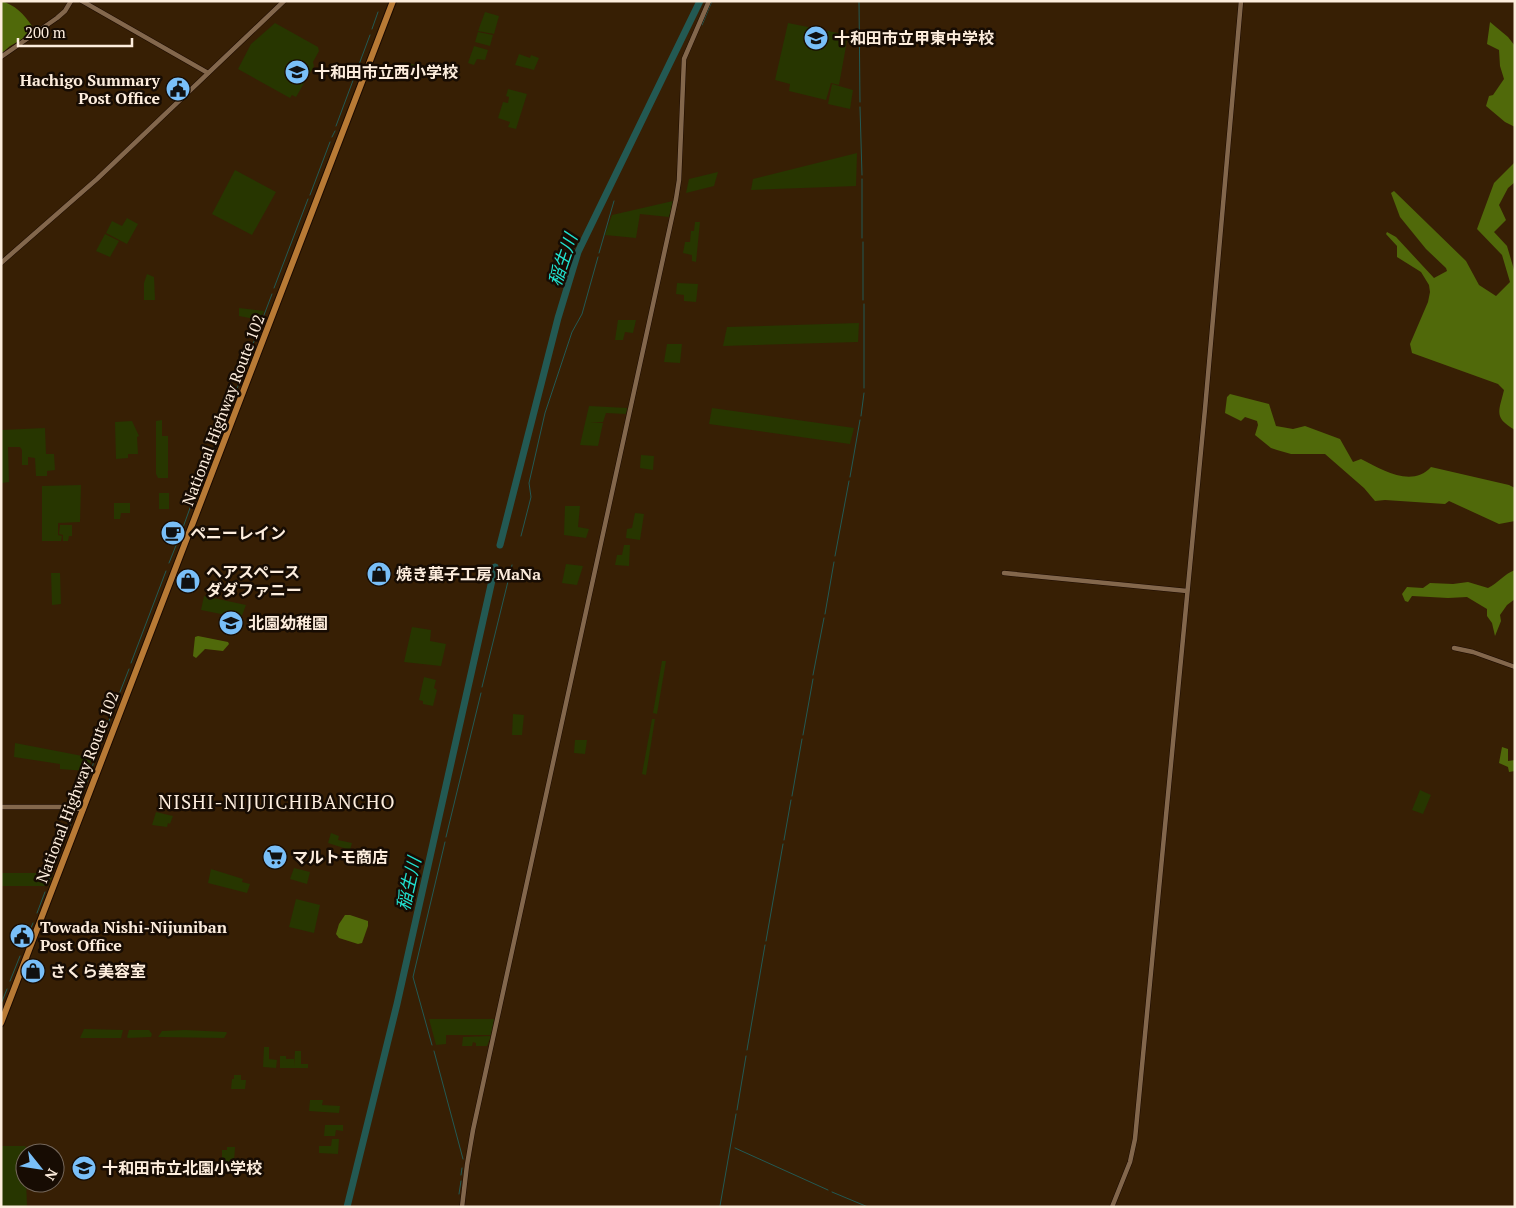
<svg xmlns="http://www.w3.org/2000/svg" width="1516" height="1208" viewBox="0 0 1516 1208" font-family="'PT Serif','Noto Sans JP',serif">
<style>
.green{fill:#273600}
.forest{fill:#50690a}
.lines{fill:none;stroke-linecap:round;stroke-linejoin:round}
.stream{stroke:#235953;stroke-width:1}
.river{stroke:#235953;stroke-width:7}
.tertiary-casing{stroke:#1b0a00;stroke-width:5.5}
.trunk-casing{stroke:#1b0a00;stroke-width:8}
.tertiary{stroke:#83674c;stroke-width:4.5}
.trunk{stroke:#b87a35;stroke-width:6}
.labels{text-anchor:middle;stroke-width:5;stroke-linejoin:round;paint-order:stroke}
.poi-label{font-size:16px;font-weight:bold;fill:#fdeddd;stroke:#170c03;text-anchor:start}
.street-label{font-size:16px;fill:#fdeddd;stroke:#170c03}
.water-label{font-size:18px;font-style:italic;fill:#21e1cf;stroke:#170c03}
.quarter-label{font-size:19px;letter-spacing:1px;fill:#fdeddd;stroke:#170c03}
</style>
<rect width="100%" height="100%" fill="#371f04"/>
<g class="green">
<path d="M485,12l14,4 -5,18 -16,-3z"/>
<path d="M275,23l43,24 1,4 -6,11 1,4 -18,31 -4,-2 -2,3 -52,-29 13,-25z"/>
<path d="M788,23l60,12 -9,50 -8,-2 -5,17 -37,-9 1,-7 -15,-4z"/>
<path d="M478,32l15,3 -3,11 -15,-4z"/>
<path d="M474,46l14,4 -3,10 -8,-1 -3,6 -6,-2z"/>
<path d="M519,54l11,4 1,-3 8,3 -5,12 -19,-5z"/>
<path d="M404,62l12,3 -6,14 -22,-4 2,-6 11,2z"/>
<path d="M832,84l21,6 -3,19 -22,-5z"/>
<path d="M508,89l19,5 -11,35 -8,-2 2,-5 -12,-4 5,-16 5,1 1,-6 -3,-1z"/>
<path d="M857,153l-1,33 -105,4 2,-11z"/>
<path d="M235,170l41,22 -24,43 -40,-21z"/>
<path d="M718,172l-4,14 -28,7 3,-14z"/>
<path d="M673,201l-4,16 -29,-3 -4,24 -31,-3 7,-20z"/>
<path d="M127,218l11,6 -11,20 -21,-11 6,-12 10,5z"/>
<path d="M695,222h5l-4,40 -4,-1v-6l-9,-2 2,-11h5l1,-11h3z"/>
<path d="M105,234l14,7 -9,16 -14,-6z"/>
<path d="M147,274l7,3 1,23h-11v-17z"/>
<path d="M677,283l21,1 -2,18 -12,-1v-6l-8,-1z"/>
<path d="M239,308l25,3 -4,9 -21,-4z"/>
<path d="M618,320h18l-3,13 -8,-1 -2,8h-8z"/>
<path d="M859,323l-1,19 -135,4 4,-19z"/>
<path d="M667,344h15l-2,19 -16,-1z"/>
<path d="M589,406l38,2 -1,6 -20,-1 -3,9h-13l13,1 -5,23 -18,-1z"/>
<path d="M712,408l142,20 -4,16 -141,-20z"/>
<path d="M162,420v16h6v42h-10l-2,-4v-53z"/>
<path d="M132,421l7,15 -2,1 1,17h-10v4l-12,1 -1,-37z"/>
<path d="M45,428l1,26h8l1,16 -8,1v5h-11l-1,-18 -7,-1v8h-6v-15l-2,-3h-12l1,35 -7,1 -1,-53z"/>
<path d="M641,455l13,1 -1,14 -13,-2z"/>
<path d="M81,485l-1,37 -22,1v12l4,1 -1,5h-19v-55z"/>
<rect x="159" y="493" width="10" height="16"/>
<path d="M114,503h16v10h-9l-1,6h-6z"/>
<path d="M565,506h15l-2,21 11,2 -3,9 -22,-3z"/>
<path d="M635,513l9,1 -4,26 -14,-2 1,-9 5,-1z"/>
<path d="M60,525h12v11h-3l-1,5h-5v-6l-4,-1z"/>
<path d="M624,545h6l-1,21 -14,-1 2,-10h5z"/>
<path d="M566,564l17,2 -6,19 -15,-2z"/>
<path d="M51,573h9l1,31 -9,1z"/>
<path d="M204,596l42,9 -5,13 -40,-8z"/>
<path d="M412,627l19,3 -1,11 16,3 -5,22 -37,-4z"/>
<path d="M662,661h4l-9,53 -4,-1z"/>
<path d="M424,677l12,3 -2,8 3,2 -4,16 -10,-2v-3l-4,-1z"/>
<path d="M513,714l11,1 -2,20h-10z"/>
<path d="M652,719h3l-9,56 -4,-1z"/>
<path d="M575,740h12l-2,14 -11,-1z"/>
<path d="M15,743l78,15 -6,13 -27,-2v-5l-46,-7z"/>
<path d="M1420,790l11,5 -8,19 -11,-4z"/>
<path d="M156,812l17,4 -3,8 -2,-1 -1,4 -15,-2z"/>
<path d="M331,833l8,3 -1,4 14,3 -2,7 -22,-7z"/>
<path d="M294,868l16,4 -3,12 -17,-5z"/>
<path d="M211,869l32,10 -1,3 8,2 -3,9 -39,-10z"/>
<path d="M1,873h51l1,2 -5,11h-47z"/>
<path d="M296,899l24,6 -6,28 -25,-6z"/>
<path d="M429,1019h65l-3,16h-45v9l-10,1z"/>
<path d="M84,1029l39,1 -2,8h-41z"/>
<path d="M129,1030h20l3,4 -1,3 -23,1 -1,-1z"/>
<path d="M185,1030l41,2 1,1 -3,5 -66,-1 4,-6z"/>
<path d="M491,1036l-4,10h-11v-3l-3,-1 -1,4h-10l1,-9z"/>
<path d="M264,1047h5v12l8,1 -1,8 -13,-1z"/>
<path d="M295,1051h6v13h7v4h-28v-12h6v3h8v7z"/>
<path d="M234,1075h7v5h5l-1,9h-14l1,-10h2z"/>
<path d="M310,1100h13l-1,5 18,1 -1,7 -30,-2z"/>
<path d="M325,1125h18v6l-7,-1 -1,6h-11z"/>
<path d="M332,1139h7l-1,15 -19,-1v-7h12z"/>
<path d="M1,1146h24l3,3v4h-3l2,54h-26z"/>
<path d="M227,1147h8l-1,15 -12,1v-13h5z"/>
</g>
<g class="forest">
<path d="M1,1c13,3 24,14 31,25l-2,9 -20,11 -9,8z"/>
<path d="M1490,22l18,15 7,9v81l-10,-5 -19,-16 3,-10 4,-1 11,-16 -4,-13 -1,-16 -12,-6z"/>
<path d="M1515,162v20l-7,6 -9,17 7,15 -12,12 13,14 8,27v157c-22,-13 -16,-18 -11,-40l-6,-6 -86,-31 -2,-9 18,-42 2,-10 -1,-7 -8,-13 -24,-15v-11l-11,-12 1,-2 9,5 38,41 13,-7 -1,-3 -20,-19 -26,-32 -9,-24 3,-2 72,70 13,24 17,11 14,-14 -8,-27 -25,-26 17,-46z"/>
<path d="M1230,394l39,10 7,22 17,3 12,-3 35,13 13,23 8,-3c21,11 51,29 70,8l78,18 6,3v33l-16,3 -50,-23 -4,3 -60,-4 -10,1 -11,-13 -39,-34h-34l-14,-4 -6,-2 -16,-13 3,-10 -1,-4 -12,-4 -4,4 -16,-8 2,-16z"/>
<path d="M1515,570v29l-8,6 -7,10 1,6 -6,15 -3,-13 -5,-7v-7l-20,-12 -19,1 -36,-2 -4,6 -3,-1 -3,-7 5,-7 16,1 7,-5 23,1 15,-2 20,6c10,-5 16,-14 27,-18z"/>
<path d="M198,636l30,6 1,2 -6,7 -18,-2 -9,9 -3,-2 2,-19z"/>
<path d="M1502,747l6,2v12l7,-1v11l-6,1 -1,-5 -9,-4z"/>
<path d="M345,915h5l18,6v5l-6,17 -4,1 -19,-6 -3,-4 3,-10z"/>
</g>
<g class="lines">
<g class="stream">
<path d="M859,1l1,101"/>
<path d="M702,25l10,-24"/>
<path d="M372,29l6,-17"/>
<path d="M860,107l2,68"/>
<path d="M336,126l34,-91"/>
<path d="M332,137l3,-6"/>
<path d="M862,179v59"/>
<path d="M310,195l20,-53"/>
<path d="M863,242v58"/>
<path d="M599,253l15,-52"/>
<path d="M274,288l34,-89"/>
<path d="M864,304v84"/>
<path d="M245,365l27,-71"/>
<path d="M237,389l6,-17"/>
<path d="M861,416l3,-23"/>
<path d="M850,477l10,-57"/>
<path d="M201,479l24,-58"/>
<path d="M181,533l18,-50"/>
<path d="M521,536l10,-39 -2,-14 16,-70 27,-81 10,-18 16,-57"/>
<path d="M835,556l14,-75"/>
<path d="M169,563l8,-20"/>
<path d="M825,614l9,-52"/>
<path d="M131,663l35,-92"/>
<path d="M813,675l11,-57"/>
<path d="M482,687l30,-122"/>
<path d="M120,692l9,-23"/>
<path d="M109,721l8,-22"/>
<path d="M803,735l10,-56"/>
<path d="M98,751l8,-21"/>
<path d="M91,771l4,-13"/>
<path d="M792,796l10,-57"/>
<path d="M79,802l9,-23"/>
<path d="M66,836l8,-21"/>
<path d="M446,837l35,-144"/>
<path d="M784,840l7,-40"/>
<path d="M54,867l8,-22"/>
<path d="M48,883l3,-9"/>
<path d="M37,913l8,-21"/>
<path d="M766,941l17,-97"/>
<path d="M24,945l9,-22"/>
<path d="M10,981l10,-25"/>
<path d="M1,1004l6,-15"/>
<path d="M432,1045l-19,-68 32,-135"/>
<path d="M747,1050l18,-105"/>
<path d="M434,1051l29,108"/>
<path d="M737,1110l9,-54"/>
<path d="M735,1148l93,42"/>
<path d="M461,1175l1,-7"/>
<path d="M832,1192l36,15"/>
<path d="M459,1194l2,-13"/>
<path d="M720,1206l16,-92"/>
</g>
<g class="river">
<path d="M500,545l58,-227 20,-66 122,-251"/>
<path d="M347,1207l50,-203 98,-437"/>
</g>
<defs>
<g id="tertiary">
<path d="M82,1l126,72"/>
<path d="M1,57l56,-39 8,-7 6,-10"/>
<path d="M1,263l96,-84 187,-178"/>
<path d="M1004,573l183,18"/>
<path d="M1454,648l19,4 42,15"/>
<path d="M1,807h72l10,3"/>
<path d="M462,1207l5,-42 6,-35 203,-931 3,-19 5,-121 25,-58"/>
<path d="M1112,1207l18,-45 5,-23 70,-730 36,-408"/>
</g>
<path id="trunk" d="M1,1023l392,-1022"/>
</defs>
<use href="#tertiary" class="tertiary-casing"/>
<use href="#trunk" class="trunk-casing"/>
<use href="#tertiary" class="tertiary"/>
<use href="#trunk" class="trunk"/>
</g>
<defs>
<symbol id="school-disc" viewBox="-11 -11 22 22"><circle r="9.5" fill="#79bff8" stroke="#170c03"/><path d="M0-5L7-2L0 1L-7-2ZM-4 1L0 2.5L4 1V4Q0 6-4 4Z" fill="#111"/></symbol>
<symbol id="civic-disc" viewBox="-11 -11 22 22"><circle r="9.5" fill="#79bff8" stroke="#170c03"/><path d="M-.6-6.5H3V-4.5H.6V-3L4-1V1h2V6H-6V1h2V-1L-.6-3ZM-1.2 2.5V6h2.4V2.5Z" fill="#111"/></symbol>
<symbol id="cafe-disc" viewBox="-11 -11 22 22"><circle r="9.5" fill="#79bff8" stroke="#170c03"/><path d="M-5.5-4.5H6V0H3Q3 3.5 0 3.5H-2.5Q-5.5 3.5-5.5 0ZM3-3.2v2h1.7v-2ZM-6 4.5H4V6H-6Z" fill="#111"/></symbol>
<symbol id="shop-disc" viewBox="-11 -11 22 22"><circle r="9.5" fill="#79bff8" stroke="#170c03"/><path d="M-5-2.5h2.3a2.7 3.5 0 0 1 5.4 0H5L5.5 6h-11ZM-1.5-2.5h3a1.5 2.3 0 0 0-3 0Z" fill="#111"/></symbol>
<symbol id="supermarket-disc" viewBox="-11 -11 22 22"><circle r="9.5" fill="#79bff8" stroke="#170c03"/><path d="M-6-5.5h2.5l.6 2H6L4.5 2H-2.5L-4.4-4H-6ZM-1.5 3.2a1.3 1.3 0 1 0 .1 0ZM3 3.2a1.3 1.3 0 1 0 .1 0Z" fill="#111"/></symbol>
</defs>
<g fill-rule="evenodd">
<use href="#school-disc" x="802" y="24" width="28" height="28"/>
<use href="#school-disc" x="283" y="58" width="28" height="28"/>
<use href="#civic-disc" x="164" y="75" width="28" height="28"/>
<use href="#cafe-disc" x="159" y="519" width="28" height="28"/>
<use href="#shop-disc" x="365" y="560" width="28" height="28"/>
<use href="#shop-disc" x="174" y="567" width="28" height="28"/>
<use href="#school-disc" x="217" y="609" width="28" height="28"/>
<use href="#supermarket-disc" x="261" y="843" width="28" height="28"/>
<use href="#civic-disc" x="8" y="922" width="28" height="28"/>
<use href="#shop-disc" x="19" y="957" width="28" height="28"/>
<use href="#school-disc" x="70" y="1154" width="28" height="28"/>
</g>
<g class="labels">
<g class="poi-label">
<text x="834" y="44">十和田市立甲東中学校</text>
<text x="314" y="78">十和田市立西小学校</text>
<text x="160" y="86" text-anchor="end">Hachigo Summary<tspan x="160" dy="18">Post Office</tspan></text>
<text x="190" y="539">ペニーレイン</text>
<text x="206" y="578">ヘアスペース<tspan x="206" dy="18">ダダファニー</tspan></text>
<text x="396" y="580">焼き菓子工房 MaNa</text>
<text x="248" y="629">北園幼稚園</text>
<text x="292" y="863">マルトモ商店</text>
<text x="40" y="933">Towada Nishi-Nijuniban<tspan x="40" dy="18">Post Office</tspan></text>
<text x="50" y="977">さくら美容室</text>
<text x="102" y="1174">十和田市立北園小学校</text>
</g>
<g class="street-label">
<text transform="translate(223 410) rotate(-69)" y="6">National Highway Route 102</text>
<text transform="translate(77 787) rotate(-69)" y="6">National Highway Route 102</text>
</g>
<g class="water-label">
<text transform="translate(563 260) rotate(-71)" y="6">稲生川</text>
<text transform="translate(409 884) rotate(-77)" y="6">稲生川</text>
</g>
<g class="quarter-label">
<text x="277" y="809">NISHI-NIJUICHIBANCHO</text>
</g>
</g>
<rect width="1516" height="1208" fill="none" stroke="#fdeddd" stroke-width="5"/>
<g transform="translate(40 1168) rotate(120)"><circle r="24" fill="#170c03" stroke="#73665a"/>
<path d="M0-4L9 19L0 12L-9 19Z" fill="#79bff8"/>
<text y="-8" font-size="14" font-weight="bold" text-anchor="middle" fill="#fdeddd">N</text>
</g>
<path d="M18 38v8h114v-8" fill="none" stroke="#fdeddd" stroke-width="2.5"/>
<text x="25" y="38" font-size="15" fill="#fdeddd" stroke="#170c03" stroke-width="4" paint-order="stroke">200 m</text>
</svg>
